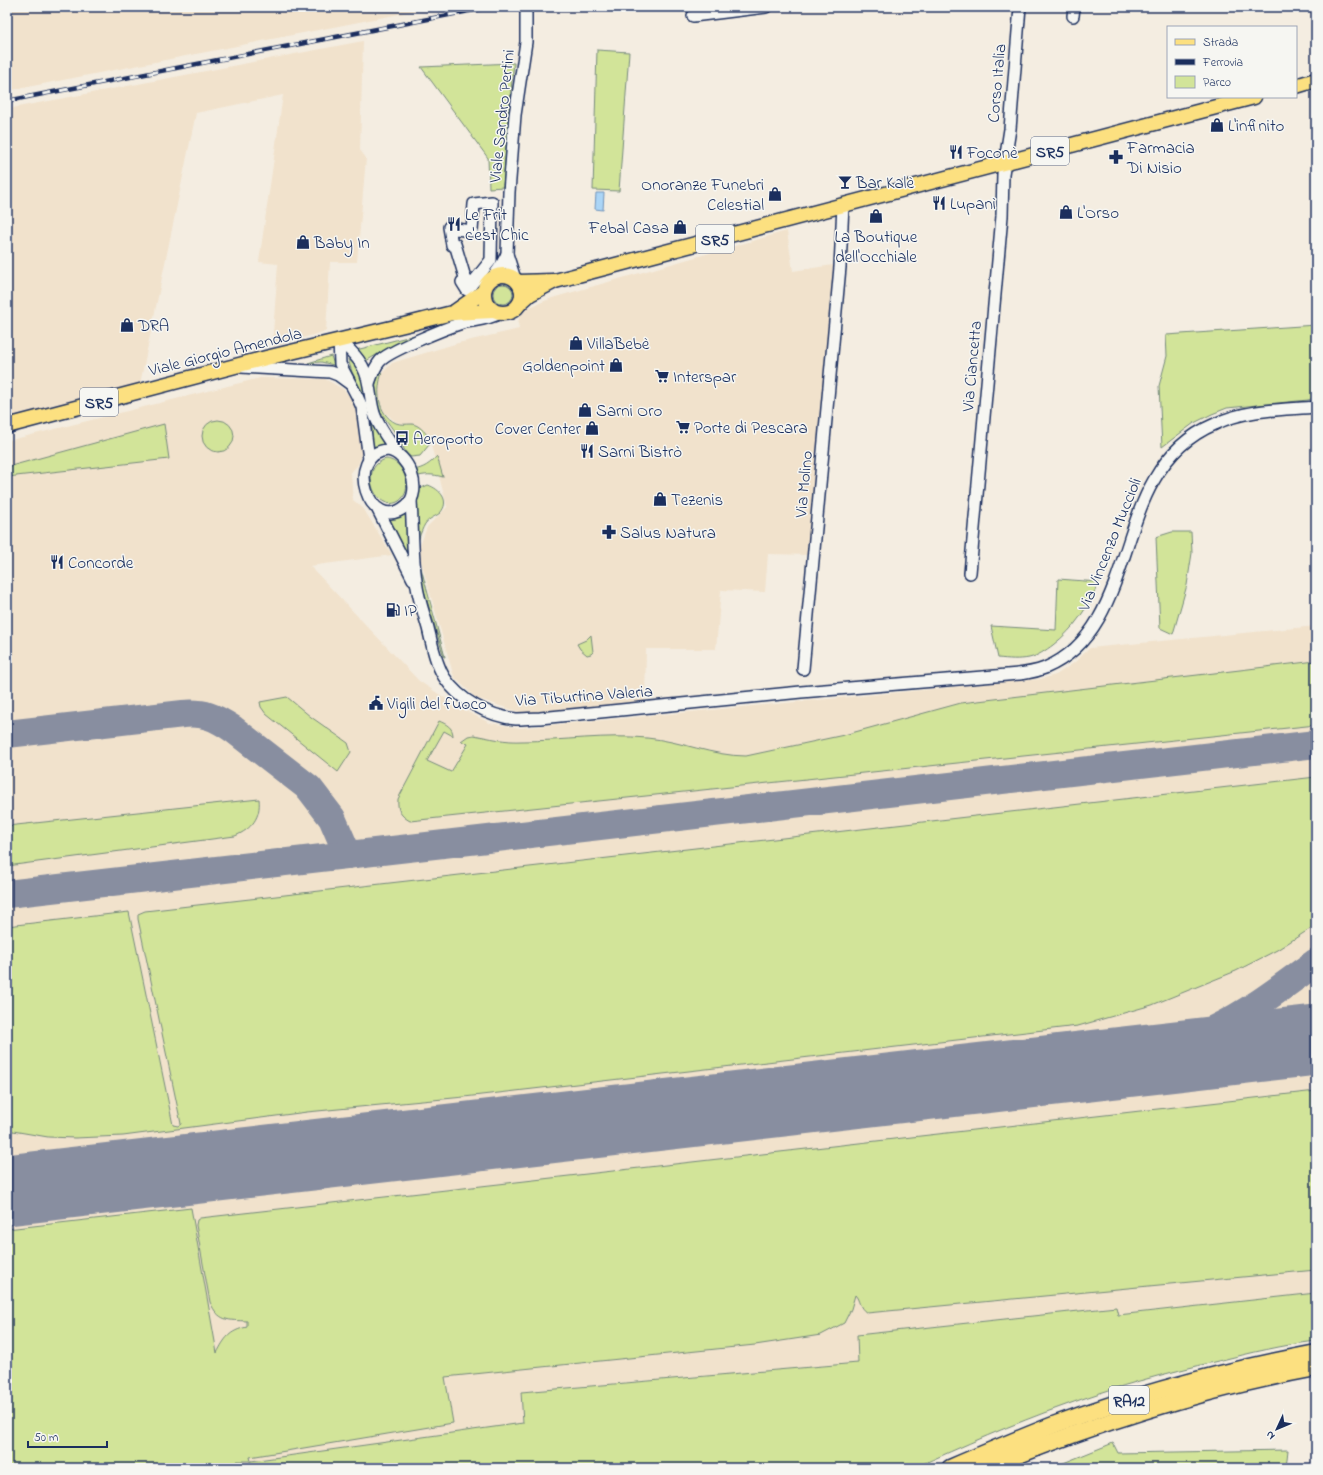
<svg xmlns="http://www.w3.org/2000/svg" width="1323" height="1475" viewBox="0 0 1323 1475" font-family="'Indie Flower',sans-serif">
<style>
.built{fill:#f1e2cc}
.green{fill:#d2e499;stroke:#768a7c}
.water{fill:#abd5f6;stroke:#7193b9}
.lines{fill:none;stroke-linecap:round;stroke-linejoin:round}
.taxiway{stroke:#888ea0;stroke-width:28}
.runway{stroke:#888ea0;stroke-width:71}
.minor-casing{stroke:#1b2f5e;stroke-width:14}
.major-casing{stroke:#1b2f5e;stroke-width:17}
.highway-casing{stroke:#1b2f5e;stroke-width:19}
.minor{stroke:#f6f6f2;stroke-width:11}
.major{stroke:#fce080;stroke-width:14}
.highway{stroke:#fce080;stroke-width:16}
.rail-casing{stroke:#1b2f5e;stroke-width:4.5}
.rail{stroke:#f6f6f2;stroke-width:3;stroke-dasharray:9;stroke-linecap:butt}
.labels{text-anchor:middle;stroke-width:3;stroke-linejoin:round;paint-order:stroke}
.shield{fill:#f6f6f2;stroke:#5d6b8a;stroke-width:1}
.shield-label{font-size:16px;font-weight:bold;fill:#1b2f5e}
.street-label{font-size:17px;fill:#1b2f5e;stroke:#f6f6f2}
.poi-label{font-size:17px;fill:#1b2f5e;stroke:#f6f6f2;text-anchor:start}
</style>
<rect width="100%" height="100%" fill="#f4ede1"/>
<filter id="ink" filterUnits="userSpaceOnUse"><feTurbulence type="fractalNoise" baseFrequency=".025" numOctaves="2"/><feDisplacementMap in="SourceGraphic" scale="8" xChannelSelector="R" yChannelSelector="G"/><feConvolveMatrix kernelMatrix="1 2 1 2 8 2 1 2 1" color-interpolation-filters="sRGB"/></filter>
<g filter="url(#ink)">
<g class="built">
<path d="M7,7h413v3l-413,81z"/>
<path d="M363,41l-3,109 6,8 -9,104h-27l-4,69 -54,16 6,-83 -19,-2 24,-167 -87,18 -56,271 -133,34v-309z"/>
<path d="M787,231l6,40 40,-6 -22,290 -43,-1 -3,38 -44,-2 -5,59h-70l-1,54 -123,10 -46,-15 -22,-21 -36,-126 9,-24 20,-20 -18,-70 -5,-7 -12,-6 -7,1 -9,-3 -12,-10 -5,-12 -1,-9 1,-9 3,-9 10,-10 66,-20 61,-14 -1,-6 2,-8 5,-6 27,-11z"/>
<path d="M260,378l65,1 18,10 12,13 7,52 -4,11 -7,7 2,28 10,8 29,47 -82,11 109,115 41,27 30,15 30,5 520,-49 16,-4 19,-13 15,-14 226,-22v667l-199,22 -1,-8 -259,28 1,28 -337,29 2,31 -272,38 1,7h-245v-1027z"/>
</g>
<g class="green">
<path d="M597,50l32,2 -10,139 -26,-1z"/>
<path d="M514,63l-5,44 -6,80 -14,1 -1,-30 -67,-91z"/>
<circle cx="503" cy="294" r="10"/>
<path d="M1316,325v72l-8,3 -81,8 -15,6 -18,9 -32,24 -3,-61 8,-30 -1,-21z"/>
<path d="M427,332l-41,17 -20,12 -10,-11z"/>
<path d="M331,356l3,9 -13,-3 -13,1z"/>
<path d="M348,359c14,11 15,21 17,39l-13,-26z"/>
<path d="M380,373h2c-6,17 -5,41 14,50 5,2 10,1 16,1 7,1 12,7 17,13v8l-9,11 -9,1c-7,-4 -9,-14 -13,-20 -14,-22 -32,-36 -18,-64z"/>
<path d="M369,413l7,17 8,14 -12,3v-18z"/>
<circle cx="218" cy="436" r="16"/>
<path d="M164,424l5,35 -162,18v-10z"/>
<path d="M437,456l6,21c-11,-3 -18,-3 -28,0l-1,-7c10,-2 16,-6 23,-14z"/>
<path d="M386,459c14,1 23,19 20,32 -1,4 -4,8 -7,10 -22,14 -43,-33 -13,-42z"/>
<path d="M428,485c12,4 23,16 12,28 -5,4 -11,5 -15,11 -5,9 -8,19 -8,29l28,104h-1l-24,-80 -6,-27 -1,-47 4,-13z"/>
<path d="M407,513l4,47 -23,-42h6z"/>
<path d="M1172,532h19l1,21 -5,32 -14,49 -13,-6 -4,-91z"/>
<path d="M1058,579l41,3c-11,25 -24,46 -46,63 -7,5 -15,11 -24,13 -10,2 -21,1 -31,0l-7,-32 65,4z"/>
<path d="M591,635l2,17 -2,2 -4,1 -7,-6 -3,-5 9,-4z"/>
<path d="M1316,661v64l-906,96c-9,-5 -13,-10 -12,-22l41,-78c7,3 14,6 14,15l-9,-5 -17,30 24,11 17,-28 -7,-3 7,-5 6,-1c15,3 32,7 48,6 41,0 84,-7 125,-3 34,3 65,18 99,18l98,-21 117,-32z"/>
<path d="M287,697l24,20 37,26 3,9 -13,20 -72,-58 -5,-7 -1,-5z"/>
<path d="M1316,777v148l-39,25 -41,21 -84,34 -74,21 -614,71 -157,15 -184,24 -48,2 -27,-1 -41,-7v-204l122,-14 44,213 5,1 3,-2 -1,-5 -42,-200v-5l7,-3z"/>
<path d="M259,799c2,18 -7,30 -24,37l-228,30v-40z"/>
<path d="M1316,1091v179l-449,43c-9,-6 -7,-13 -12,-18l-4,14 -7,14 -23,12 -66,10 -310,32 8,46 -203,34 1,4 272,-38 -2,-31 337,-29 -1,-28 259,-28 2,8 198,-22v48c-33,4 -66,12 -98,20 -52,12 -105,26 -155,45 -51,18 -100,40 -149,62h-662l-2,-7h-13v7h-230v-239l184,-21 26,145c8,-15 12,-22 30,-26v-6c-19,-1 -28,1 -37,-19l-14,-77 1,-5 3,-2z"/>
<path d="M1113,1443l5,10 170,-3 -2,18h-235z"/>
</g>
<path class="water" d="M596,193h8l-1,17 -8,-1z"/>
<g class="lines">
<g class="taxiway">
<path d="M7,734l176,-20c21,-2 32,3 50,15l76,59 23,30 16,37"/>
<path d="M7,894l1309,-150"/>
<path d="M1095,1066c40,-10 82,-19 119,-37 37,-18 69,-43 102,-67"/>
<path d="M7,1184l16,2h20"/>
</g>
<path class="runway" d="M7,1190l1309,-150"/>
<defs>
<g id="minor">
<path d="M693,16l73,-9"/>
<path d="M1073,16l1,-9"/>
<path d="M492,202l-1,58 -24,30 -5,-8 4,-1 -11,-37 -3,1 -3,-18 7,1v1l16,2 2,-27z"/>
<path d="M493,277l7,-10 7,-13"/>
<path d="M515,279l-8,-25 2,-62 6,-77 11,-73v-35"/>
<path d="M339,340c15,13 27,25 30,46 2,10 2,20 6,30 5,13 14,24 21,35"/>
<path d="M339,340l1,24 17,32 5,11 7,52"/>
<path d="M241,367l89,5 8,3 11,8"/>
<path d="M369,383c3,-8 5,-15 11,-22 9,-10 66,-33 82,-38 13,-3 26,-3 38,-10"/>
<path d="M388,450c20,3 36,41 18,56 -37,31 -63,-53 -18,-56z"/>
<path d="M411,501c2,29 1,58 6,86 2,13 7,27 11,41 4,16 7,34 16,49 15,23 44,39 72,42 8,0 16,-1 24,-1l261,-26 206,-17c13,-1 26,-2 38,-7 74,-31 74,-128 109,-188 14,-25 35,-45 61,-56 31,-15 67,-14 101,-17"/>
<path d="M378,510l35,69"/>
<path d="M970,573l32,-357 1,-42 7,-45 10,-122"/>
<path d="M803,669l37,-402 3,-62"/>
</g>
<g id="major">
<path d="M1296,86l20,-6"/>
<circle cx="503" cy="294" r="19"/>
<path d="M518,282l35,-1"/>
<path d="M520,303l10,-9 25,-13 699,-184"/>
<path d="M453,313l30,-21"/>
<path d="M7,426l259,-68 142,-34 44,-11 41,-2"/>
</g>
<g id="highway">
<path d="M950,1468c35,-15 70,-30 106,-44 84,-31 172,-54 260,-71"/>
<path d="M986,1468c107,-44 216,-79 330,-100"/>
</g>
</defs>
<use href="#minor" class="minor-casing"/>
<use href="#major" class="major-casing"/>
<use href="#highway" class="highway-casing"/>
<use href="#minor" class="minor"/>
<use href="#major" class="major"/>
<use href="#highway" class="highway"/>
<defs>
<path id="rail" d="M7,101l483,-94"/>
</defs>
<use href="#rail" class="rail-casing"/>
<use href="#rail" class="rail"/>
</g>
</g>
<defs>
<symbol id="shop-bare" viewBox="-9 -9 18 18"><path d="M-5-2.5h2.3a2.7 3.5 0 0 1 5.4 0H5L5.5 6h-11ZM-1.5-2.5h3a1.5 2.3 0 0 0-3 0Z" fill="#1b2f5e" stroke="#f6f6f2" stroke-width="2.5" paint-order="stroke"/></symbol>
<symbol id="restaurant-bare" viewBox="-9 -9 18 18"><path d="M-5-6h1v4h1v-4h1v4h1v-4h1v5L-1.5 .5V6h-2V.5L-5-1ZM5-6V6H3V1.5H1.5Q1.5-4 5-6Z" fill="#1b2f5e" stroke="#f6f6f2" stroke-width="2.5" paint-order="stroke"/></symbol>
<symbol id="pharmacy-bare" viewBox="-9 -9 18 18"><path d="M-2-6h4v4h4v4h-4v4h-4v-4h-4v-4h4Z" fill="#1b2f5e" stroke="#f6f6f2" stroke-width="2.5" paint-order="stroke"/></symbol>
<symbol id="bar-bare" viewBox="-9 -9 18 18"><path d="M-6-5H6L.8 .8V4.5H3.5V6h-7V4.5H-.8V.8Z" fill="#1b2f5e" stroke="#f6f6f2" stroke-width="2.5" paint-order="stroke"/></symbol>
<symbol id="supermarket-bare" viewBox="-9 -9 18 18"><path d="M-6-5.5h2.5l.6 2H6L4.5 2H-2.5L-4.4-4H-6ZM-1.5 3.2a1.3 1.3 0 1 0 .1 0ZM3 3.2a1.3 1.3 0 1 0 .1 0Z" fill="#1b2f5e" stroke="#f6f6f2" stroke-width="2.5" paint-order="stroke"/></symbol>
<symbol id="bus-bare" viewBox="-9 -9 18 18"><path d="M-5-6H5V4H4V6H2V4H-2V6H-4V4H-5ZM-3.5-4V0h7V-4ZM-3.5 1.2v1.5H-2V1.2ZM2 1.2v1.5H3.5V1.2Z" fill="#1b2f5e" stroke="#f6f6f2" stroke-width="2.5" paint-order="stroke"/></symbol>
<symbol id="fuel-bare" viewBox="-9 -9 18 18"><path d="M-5.5-6h7V0h2V4h1.3V-2.5L3-4.5l.8-.8L6-3V5H2.5V1h-1V6h-7ZM-4.2-4.7v3.2H.2V-4.7Z" fill="#1b2f5e" stroke="#f6f6f2" stroke-width="2.5" paint-order="stroke"/></symbol>
<symbol id="civic-bare" viewBox="-9 -9 18 18"><path d="M-.6-6.5H3V-4.5H.6V-3L4-1V1h2V6H-6V1h2V-1L-.6-3ZM-1.2 2.5V6h2.4V2.5Z" fill="#1b2f5e" stroke="#f6f6f2" stroke-width="2.5" paint-order="stroke"/></symbol>
</defs>
<g fill-rule="evenodd">
<use href="#shop-bare" x="1207" y="115" width="20" height="20"/>
<use href="#restaurant-bare" x="946" y="142" width="20" height="20"/>
<use href="#pharmacy-bare" x="1106" y="147" width="20" height="20"/>
<use href="#bar-bare" x="835" y="172" width="20" height="20"/>
<use href="#shop-bare" x="765" y="184" width="20" height="20"/>
<use href="#restaurant-bare" x="929" y="193" width="20" height="20"/>
<use href="#shop-bare" x="1056" y="202" width="20" height="20"/>
<use href="#shop-bare" x="866" y="206" width="20" height="20"/>
<use href="#restaurant-bare" x="444" y="214" width="20" height="20"/>
<use href="#shop-bare" x="670" y="217" width="20" height="20"/>
<use href="#shop-bare" x="293" y="232" width="20" height="20"/>
<use href="#shop-bare" x="117" y="315" width="20" height="20"/>
<use href="#shop-bare" x="566" y="333" width="20" height="20"/>
<use href="#shop-bare" x="606" y="355" width="20" height="20"/>
<use href="#supermarket-bare" x="652" y="366" width="20" height="20"/>
<use href="#shop-bare" x="575" y="400" width="20" height="20"/>
<use href="#supermarket-bare" x="673" y="417" width="20" height="20"/>
<use href="#shop-bare" x="582" y="418" width="20" height="20"/>
<use href="#bus-bare" x="392" y="428" width="20" height="20"/>
<use href="#restaurant-bare" x="577" y="441" width="20" height="20"/>
<use href="#shop-bare" x="650" y="489" width="20" height="20"/>
<use href="#pharmacy-bare" x="599" y="522" width="20" height="20"/>
<use href="#restaurant-bare" x="47" y="552" width="20" height="20"/>
<use href="#fuel-bare" x="383" y="600" width="20" height="20"/>
<use href="#civic-bare" x="366" y="693" width="20" height="20"/>
</g>
<g class="labels">
<g class="shield">
<rect x="1031" y="137" width="38" height="28" rx="3"/>
<rect x="696" y="225" width="38" height="28" rx="3"/>
<rect x="80" y="388" width="38" height="28" rx="3"/>
<rect x="1109" y="1386" width="40" height="28" rx="3"/>
</g>
<g class="shield-label">
<text x="1050" y="157">SR5</text>
<text x="715" y="245">SR5</text>
<text x="99" y="408">SR5</text>
<text x="1129" y="1406">RA12</text>
</g>
<g class="street-label">
<text transform="translate(996 83) rotate(-85)" y="6">Corso Italia</text>
<text transform="translate(501 116) rotate(-84)" y="6">Viale Sandro Pertini</text>
<text transform="translate(225 351) rotate(-14)" y="6">Viale Giorgio Amendola</text>
<text transform="translate(971 366) rotate(-85)" y="6">Via Ciancetta</text>
<text transform="translate(803 484) rotate(-85)" y="6">Via Molino</text>
<text transform="translate(1109 544) rotate(-68)" y="6">Via Vincenzo Muccioli</text>
<text transform="translate(584 695) rotate(-4)" y="6">Via Tiburtina Valeria</text>
</g>
<g class="poi-label">
<text x="1228" y="131">L'infinito</text>
<text x="1127" y="153">Farmacia<tspan x="1127" dy="20">Di Nisio</tspan></text>
<text x="967" y="158">Foconè</text>
<text x="856" y="188">Bar Kalè</text>
<text x="764" y="190" text-anchor="end">Onoranze Funebri<tspan x="764" dy="20">Celestial</tspan></text>
<text x="950" y="209">Lupanì</text>
<text x="1077" y="218">L'Orso</text>
<text x="465" y="220">Le Frit<tspan x="465" dy="20">c'est Chic</tspan></text>
<text x="669" y="233" text-anchor="end">Febal Casa</text>
<text x="876" y="242" text-anchor="middle">La Boutique<tspan x="876" dy="20">dell'Occhiale</tspan></text>
<text x="314" y="248">Baby In</text>
<text x="138" y="331">DRA</text>
<text x="587" y="349">VillaBebè</text>
<text x="605" y="371" text-anchor="end">Goldenpoint</text>
<text x="673" y="382">Interspar</text>
<text x="596" y="416">Sarni Oro</text>
<text x="694" y="433">Porte di Pescara</text>
<text x="581" y="434" text-anchor="end">Cover Center</text>
<text x="413" y="444">Aeroporto</text>
<text x="598" y="457">Sarni Bistrò</text>
<text x="671" y="505">Tezenis</text>
<text x="620" y="538">Salus Natura</text>
<text x="68" y="568">Concorde</text>
<text x="404" y="616">IP</text>
<text x="387" y="709">Vigili del fuoco</text>
</g>
</g>
<rect width="1323" height="1475" fill="none" stroke="#f6f6f2" stroke-width="24"/>
<rect x="12" y="12" width="1299" height="1451" fill="none" stroke="#1b2f5e" stroke-width="1.5" filter="url(#ink)"/>
<rect x="1167" y="26" width="130" height="72" fill="#f6f6f2" stroke="#9ea6b7"/>
<rect x="1175" y="39" width="20" height="6" fill="#fce080" stroke="#9ea6b7"/>
<text x="1203" y="46" font-size="12" fill="#1b2f5e">Strada</text>
<rect x="1175" y="59" width="20" height="6" fill="#1b2f5e" stroke="#9ea6b7"/>
<text x="1203" y="66" font-size="12" fill="#1b2f5e">Ferrovia</text>
<rect x="1175" y="76" width="20" height="12" fill="#d2e499" stroke="#9ea6b7"/>
<text x="1203" y="86" font-size="12" fill="#1b2f5e">Parco</text>
<g transform="translate(1277 1429) rotate(226)" stroke="#f6f6f2" stroke-width="3" paint-order="stroke">
<path d="M0-3L7 15L0 10L-7 15Z" fill="#1b2f5e"/>
<text y="-6" font-size="11" font-weight="bold" text-anchor="middle" fill="#1b2f5e">N</text>
</g>
<path d="M28 1441v6h79v-6" fill="none" stroke="#1b2f5e" stroke-width="2"/>
<text x="34" y="1441" font-size="12" fill="#1b2f5e" stroke="#f6f6f2" stroke-width="3" paint-order="stroke">50 m</text>
</svg>
